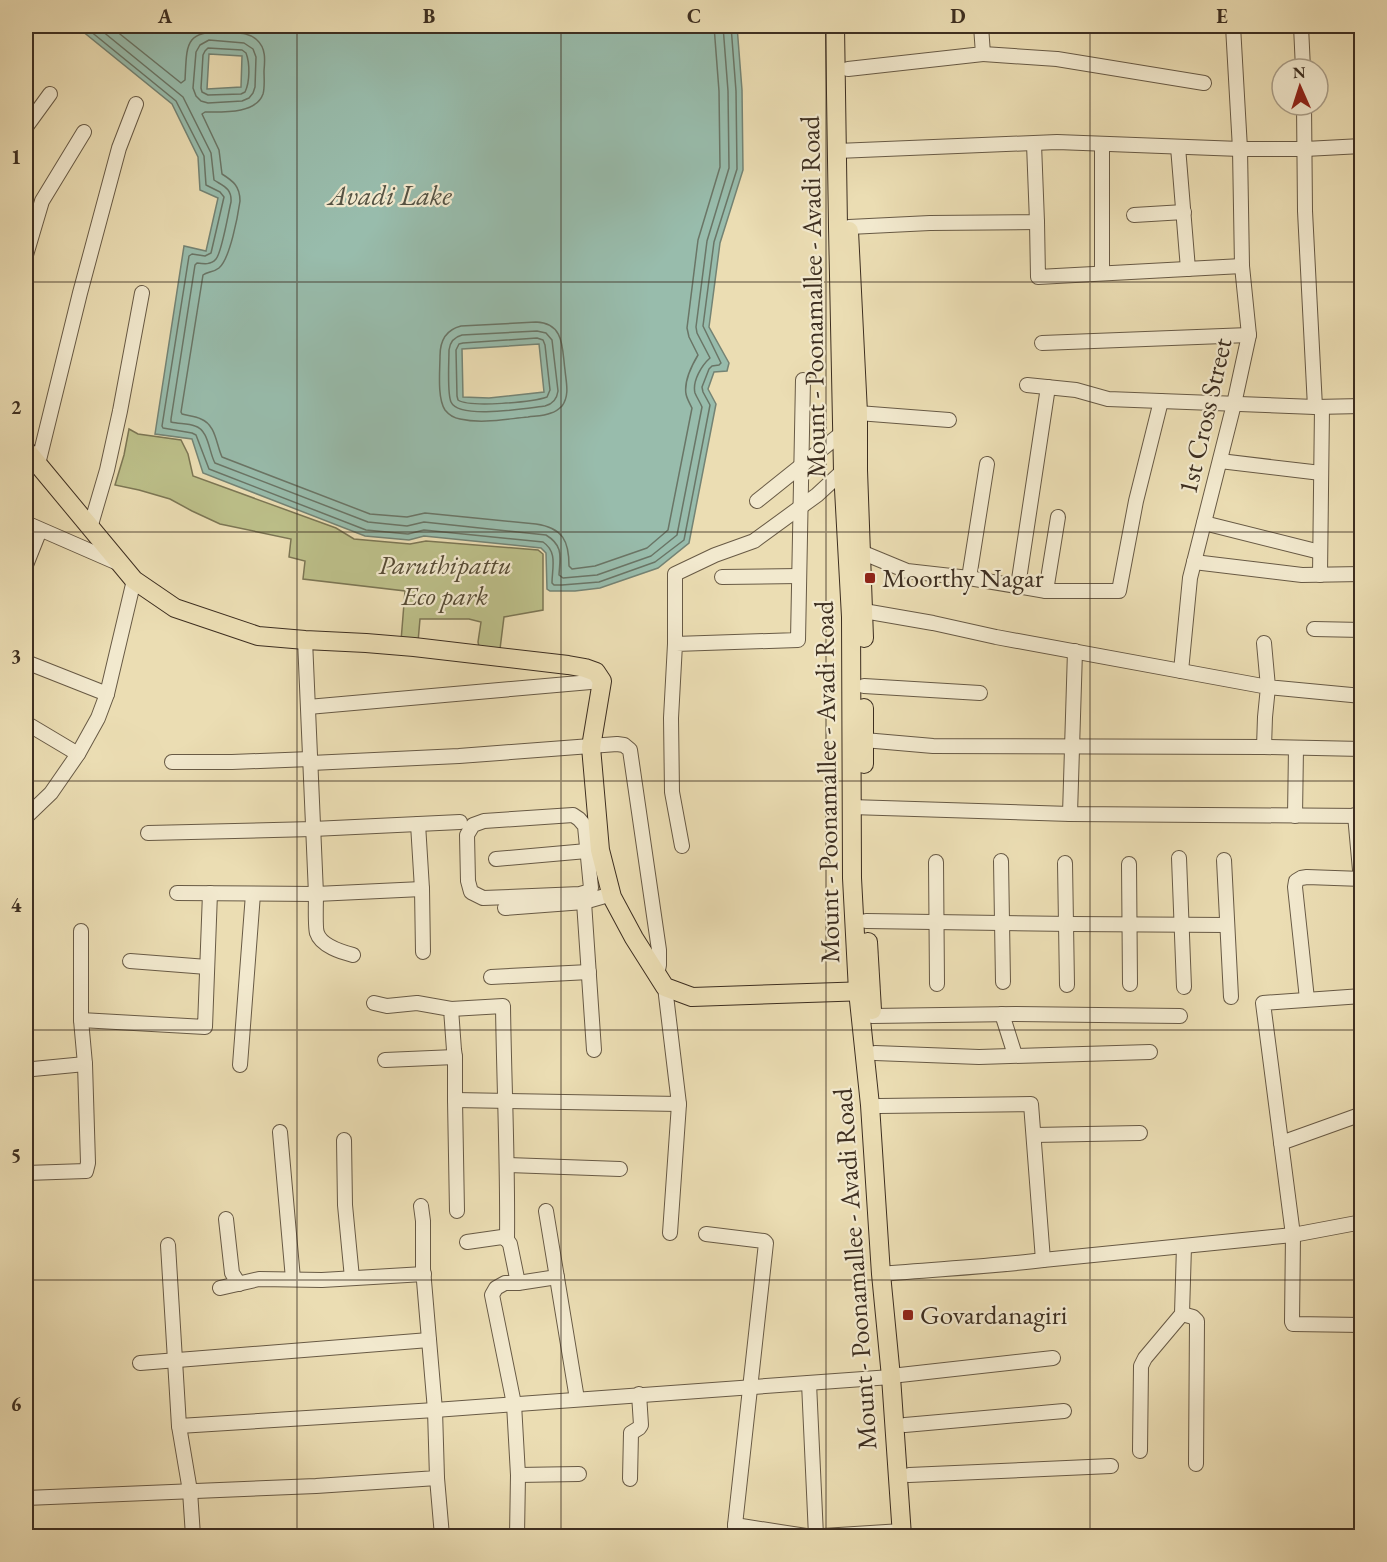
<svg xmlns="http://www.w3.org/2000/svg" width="1387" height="1562" viewBox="0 0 1387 1562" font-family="'EB Garamond',serif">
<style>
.green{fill:#bcbf89;stroke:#7c7654;stroke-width:1.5}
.water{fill:#98bcac;stroke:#748374;stroke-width:1.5;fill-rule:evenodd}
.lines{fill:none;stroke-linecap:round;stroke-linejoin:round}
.shore{stroke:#6a7566;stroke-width:1.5}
.minor-casing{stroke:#685a45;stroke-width:16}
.major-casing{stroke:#3d2e20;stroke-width:20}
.minor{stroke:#f2e9ce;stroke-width:14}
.major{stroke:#ebddb3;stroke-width:18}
.grid{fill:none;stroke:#3d2e20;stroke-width:1.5;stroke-opacity:0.55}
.poi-dot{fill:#8f2418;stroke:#f2e9ce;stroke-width:2}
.labels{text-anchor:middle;stroke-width:4.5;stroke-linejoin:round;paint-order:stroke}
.street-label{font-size:27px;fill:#3d2e20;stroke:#f2e9ce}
.park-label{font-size:27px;font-style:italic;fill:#564b35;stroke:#f2e9ce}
.poi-label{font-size:27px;fill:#3d2e20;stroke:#f2e9ce;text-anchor:start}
.water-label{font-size:28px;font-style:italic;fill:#545243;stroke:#f2e9ce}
.neatline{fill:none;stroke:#3d2e20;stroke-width:2}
.grid-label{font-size:20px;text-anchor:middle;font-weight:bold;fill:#3d2e20}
</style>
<rect width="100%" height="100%" fill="#ebddb3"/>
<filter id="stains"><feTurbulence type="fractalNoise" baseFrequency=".00333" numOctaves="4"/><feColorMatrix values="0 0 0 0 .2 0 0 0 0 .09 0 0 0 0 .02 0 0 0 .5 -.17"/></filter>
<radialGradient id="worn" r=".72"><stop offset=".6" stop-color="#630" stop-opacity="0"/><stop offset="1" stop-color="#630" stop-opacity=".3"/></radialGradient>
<path class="green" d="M129,429l9,5 43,6 7,14 5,22 143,52 18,11 56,5 16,-3 112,9 5,4v56l-39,7 -4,32 -21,-2 -1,-5 3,-20 -12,-3h-49l-2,23 -17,-1 4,-50 -102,-12 2,-18 -16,-4 2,-18 -71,-15 -28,-13 -22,-12 -31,-9 -24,-5 9,-30z"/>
<path class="water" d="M76,26h661l5,64 1,80 -23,73 -11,84 20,36 -2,8 -13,1 -6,17 8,15 -27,139 -31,25 -58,20 -25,3h-25l-3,-2 -1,-36 -5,-5 -117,-12 -15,4 -44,-4 -162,-63 -11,-34 -37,-5 29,-188 22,5 12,-53 -18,-8 -2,-33 -26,-53zM209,54l33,2 -1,31 -34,2zM539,344l5,48 -55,6 -26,-1 -1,-48z"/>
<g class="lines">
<g class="shore">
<path d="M84,26l92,75 28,55 2,29 14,7 4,5 -13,56 -6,3 -13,-2 -3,2 -27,170 1,2 29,5 4,2 13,34 157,61 42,4 16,-4 119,12c15,10 9,26 9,41l2,2h8l37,-3 56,-20 29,-22 26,-135 -7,-13 -1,-5 7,-18 3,-3 7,-1 2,-2 -18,-37 11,-84 23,-73 -1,-78 -5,-65"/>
<path d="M96,26l87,71 28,56 3,27c9,6 18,8 17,22 -3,12 -9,50 -15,57 -5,6 -12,5 -19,4l-2,2 -24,154v3c8,2 17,1 24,4 14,4 14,27 20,37l153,59 39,4 17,-4 122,13c18,11 14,22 13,40l4,3 34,-3 54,-19 26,-21 25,-128c-2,-5 -5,-9 -7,-14 -3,-12 7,-28 15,-35l-13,-25 -1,-6 11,-86 22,-73 -1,-77 -5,-65"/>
<path d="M110,26l71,57 4,-3c2,-36 -1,-50 42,-48 10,1 22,0 30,8 9,8 8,20 7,31 0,7 1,16 -1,23 -7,20 -40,18 -58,18l-3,2 17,36 3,24c11,7 18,12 18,27 -2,14 -10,58 -21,67 -5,4 -12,4 -16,7l-22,137 1,2c6,2 13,2 19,5 15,6 15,25 21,38l148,57 37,3 18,-4 111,11c27,4 33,17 33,42l3,3 23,-3 52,-18 21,-18 24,-122c-2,-4 -5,-9 -6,-14 -2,-12 6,-29 12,-39l-9,-18 -2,-9 11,-88 22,-73 -1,-76 -5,-65"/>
<path d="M209,40l35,3 9,6 3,8 -1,30 -2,6 -4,5 -7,3 -34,2 -7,-2 -5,-5 -3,-8 3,-36 4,-7z"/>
<path d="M208,48l34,2 4,3c4,10 4,29 -1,39l-4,2 -33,1 -6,-3 -1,-4 2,-33 2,-4z"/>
<path d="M536,322c29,1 26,27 29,48 1,12 5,25 -3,36 -3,3 -7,6 -11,7 -7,3 -16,3 -23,4 -22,2 -46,7 -68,2 -6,-1 -11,-4 -15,-9 -8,-12 -5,-40 -5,-54 0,-15 5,-26 21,-30z"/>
<path d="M537,331l9,2 6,7 6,51c-1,8 -5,13 -13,15 -18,2 -86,14 -94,-4 -4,-9 -2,-40 -2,-52 1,-8 5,-13 13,-15z"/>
<path d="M537,338l6,2 2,5 5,45 -3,7c-14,5 -77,11 -89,3l-1,-4 -1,-46 3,-6 4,-1z"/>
</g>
<defs>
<g id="minor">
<path d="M1301,26l2,43"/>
<path d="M983,54l74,5 147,24"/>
<path d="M848,69l135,-15 -2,-28"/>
<path d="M1304,105l1,106 10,196"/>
<path d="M26,127l24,-33"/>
<path d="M1102,144v129"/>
<path d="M1178,147l10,122"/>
<path d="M837,151l220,-9 183,7h65l57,-3"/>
<path d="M1134,215l50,-3"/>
<path d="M1037,222l1,55 204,-11"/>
<path d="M849,227l81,-4 107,-1 -3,-78"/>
<path d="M26,255l16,-54 42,-69"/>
<path d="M1042,343l207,-8"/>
<path d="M1027,385l49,5 32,9 207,8 47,-1"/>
<path d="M858,413l91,7"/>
<path d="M1220,461l101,12"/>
<path d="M38,464l42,-171 39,-145 17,-44"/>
<path d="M757,501l85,-68"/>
<path d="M26,523l94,41"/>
<path d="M1204,523l116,29"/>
<path d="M90,528l17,-58 13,-59 22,-118"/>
<path d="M861,552l46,19 62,7 77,13h73l17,-90 25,-100"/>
<path d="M1194,562l108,13 60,-1"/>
<path d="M26,565l14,-35"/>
<path d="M1320,575l2,-168"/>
<path d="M722,577l77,-1"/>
<path d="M969,578l18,-114"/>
<path d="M1018,586l30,-199"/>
<path d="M1046,591l12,-74"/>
<path d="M864,611l69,12 63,14 272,50 -3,30 -1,30"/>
<path d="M1314,629l48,1"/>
<path d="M305,640l11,254c0,7 -1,34 1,39 4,13 25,19 36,22"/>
<path d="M1264,643l4,44 94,9"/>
<path d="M675,644v-70l40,-19 39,-14 63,-46 26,-24"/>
<path d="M26,662l81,32"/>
<path d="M1181,671l9,-93 44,-174 15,-69 -7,-69 -2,-117 -7,-123"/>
<path d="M864,686l116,7"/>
<path d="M308,707l294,-26"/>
<path d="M26,723l52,31"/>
<path d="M864,740l69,6 331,1 98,2"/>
<path d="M172,762h60l78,-3"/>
<path d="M311,763l148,-7 158,-12 7,1 6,5 29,200v15l-2,10"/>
<path d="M851,807l219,7 292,2"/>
<path d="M1070,814l5,-163"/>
<path d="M573,815l6,4 6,7 6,62 -4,4 -7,2 -97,4 -12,-6 -3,-11 -1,-46 6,-10 11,-4z"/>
<path d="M1355,815l7,77"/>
<path d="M1295,816l1,-68"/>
<path d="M26,817l25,-24 27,-39 20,-36 9,-24 27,-114"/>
<path d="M418,824l4,65 1,63"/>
<path d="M148,833l165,-4 147,-7"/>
<path d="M682,846l-10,-54 -1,-74 4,-74 123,-4 5,-260"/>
<path d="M1179,858l5,129"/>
<path d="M496,859l102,-9"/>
<path d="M1224,860l7,137"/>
<path d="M1001,861l2,121"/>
<path d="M936,862l1,122"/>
<path d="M1065,863l2,122"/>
<path d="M1129,864l1,120"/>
<path d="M177,893l139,1 106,-5"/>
<path d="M584,902l10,148"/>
<path d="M505,908l79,-6 28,-8"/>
<path d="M866,921l205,3 155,1"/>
<path d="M130,961l77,6"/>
<path d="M491,977l98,-5"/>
<path d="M665,987l14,117 -9,129"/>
<path d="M1362,996l-99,7 30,232 -1,87 1,2 69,1"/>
<path d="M1307,999l-12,-112 1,-6 5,-3 6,-1 55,2"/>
<path d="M374,1003l13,3 30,-3 34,6 3,41 1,7v43l2,111"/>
<path d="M451,1009l52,-3c1,78 5,156 4,234"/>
<path d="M1002,1014l13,41"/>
<path d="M872,1016l143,-2 165,2"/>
<path d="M81,1020l124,7 5,-134"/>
<path d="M875,1053l104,4 171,-5"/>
<path d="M385,1060l70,-3"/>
<path d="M240,1065l13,-171"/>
<path d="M33,1069l52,-5"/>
<path d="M455,1100l224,4"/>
<path d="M879,1106l152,-2 12,156"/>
<path d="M280,1132l13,147"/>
<path d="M1034,1135l106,-2"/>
<path d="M344,1140l1,65 7,73"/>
<path d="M1281,1143l81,-29"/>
<path d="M508,1165l112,4"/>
<path d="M26,1173l60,-2 2,-8 -3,-99 -4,-44v-89"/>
<path d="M546,1211l31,188"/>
<path d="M226,1219l6,54 7,11"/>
<path d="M706,1234l58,7 2,2 -31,282 1,11"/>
<path d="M467,1242l35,-5 5,3 3,4 8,39"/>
<path d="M168,1245l11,181 11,65 3,45"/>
<path d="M881,1274c54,-5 108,-7 162,-14l250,-25 69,-13"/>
<path d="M220,1288l39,-9 63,1 102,-6"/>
<path d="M1182,1314l11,3 4,4 -1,143"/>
<path d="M140,1363l289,-23"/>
<path d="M900,1375l153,-17"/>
<path d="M809,1383l7,153"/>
<path d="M905,1425l159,-14"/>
<path d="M179,1426l256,-16 456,-33"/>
<path d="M1140,1451l1,-85 4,-8 37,-44 2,-68"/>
<path d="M518,1475l61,-1"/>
<path d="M909,1475l202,-9"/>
<path d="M437,1478l5,58"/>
<path d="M630,1479l1,-46 8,-5 2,-3 -2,-31"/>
<path d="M26,1498l290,-12 121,-8 -2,-68 -12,-141v-48l-2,-15"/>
<path d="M735,1525l71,11"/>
<path d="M517,1536l1,-61 -4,-71 -22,-109 4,-7 9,-5h13l39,-6"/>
<path d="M823,1536l79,-5"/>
</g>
<g id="major">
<path d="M835,26l3,201 5,244 8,146 1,261 6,113 12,114 11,169 10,103 11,159"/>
<path d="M849,231l9,182v57l6,168"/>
<path d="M26,450l108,130 41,28 83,28 47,4 61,3 48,4 154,18 17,3 11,4 6,9 -11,66 9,103 12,47 22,41 31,49 27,10 176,-6"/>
<path d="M864,764v-56"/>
<path d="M868,942l4,68"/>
</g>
</defs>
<use href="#minor" class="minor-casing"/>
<use href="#major" class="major-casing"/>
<use href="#minor" class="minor"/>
<use href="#major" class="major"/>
</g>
<path class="grid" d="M297,26v1510M561,26v1510M826,26v1510M1090,26v1510M26,282h1336M26,532h1336M26,781h1336M26,1030h1336M26,1280h1336"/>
<g class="poi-dot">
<rect x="864" y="572" width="12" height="12" rx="3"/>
<rect x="902" y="1309" width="12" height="12" rx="3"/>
</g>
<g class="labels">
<g class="street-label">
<text transform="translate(813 297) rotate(-91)" y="9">Mount - Poonamallee - Avadi Road</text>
<text transform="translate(1205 416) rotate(-77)" y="9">1st Cross Street</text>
<text transform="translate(827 782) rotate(-91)" y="9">Mount - Poonamallee - Avadi Road</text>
<text transform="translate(855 1269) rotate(-94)" y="9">Mount - Poonamallee - Avadi Road</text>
</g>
<g class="park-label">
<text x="445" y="574">Paruthipattu<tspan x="445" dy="31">Eco park</tspan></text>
</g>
<g class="poi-label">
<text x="882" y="587">Moorthy Nagar</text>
<text x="920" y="1324">Govardanagiri</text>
</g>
<g class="water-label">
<text x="390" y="205">Avadi Lake</text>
</g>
</g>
<rect width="1387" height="1562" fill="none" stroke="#ebddb3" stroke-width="66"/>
<g transform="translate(1300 87) rotate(357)"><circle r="28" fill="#f2e9ce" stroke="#aa9e88" stroke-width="1.5"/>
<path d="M0-4.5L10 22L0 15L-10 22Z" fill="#8f2418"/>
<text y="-9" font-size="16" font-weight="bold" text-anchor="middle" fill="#3d2e20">N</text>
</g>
<rect x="33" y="33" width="1321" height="1496" class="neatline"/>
<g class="grid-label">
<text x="165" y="23">A</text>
<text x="429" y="23">B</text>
<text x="694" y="23">C</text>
<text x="958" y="23">D</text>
<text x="1222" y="23">E</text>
<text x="16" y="164">1</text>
<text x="16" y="414">2</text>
<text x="16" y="663">3</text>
<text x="16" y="912">4</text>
<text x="16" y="1162">5</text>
<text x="16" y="1411">6</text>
</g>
<rect width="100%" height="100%" filter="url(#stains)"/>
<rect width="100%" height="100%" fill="url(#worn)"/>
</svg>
